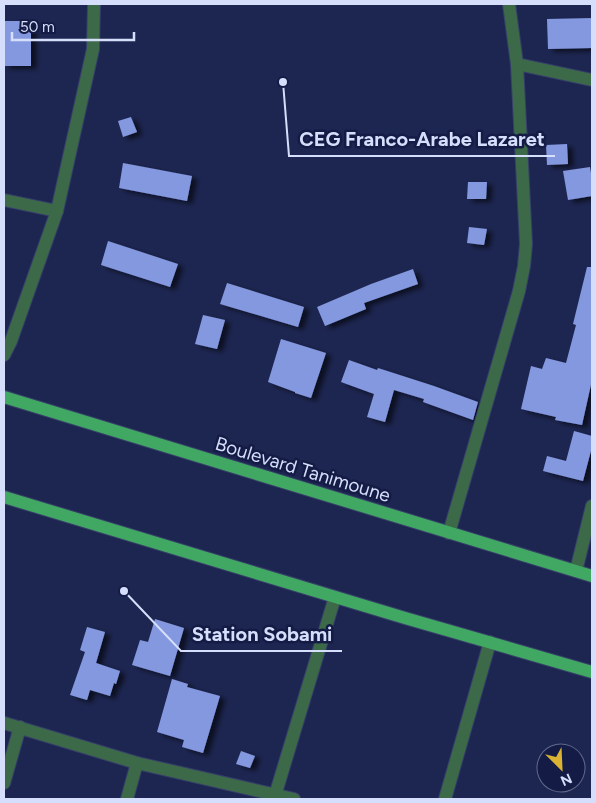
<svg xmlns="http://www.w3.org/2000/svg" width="596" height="803" font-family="Figtree,sans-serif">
<defs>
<filter id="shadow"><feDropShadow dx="5.5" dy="3" stdDeviation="2.5" flood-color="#0009"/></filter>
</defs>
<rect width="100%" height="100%" fill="#1d2651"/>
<g fill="#8498df" filter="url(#shadow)">
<polygon points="592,18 592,48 548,49 547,19"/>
<rect x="4" y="21" width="27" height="45"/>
<polygon points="131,117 137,132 123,137 118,121"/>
<polygon points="567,144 568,164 547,165 546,145"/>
<polygon points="123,163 192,176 187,201 119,188"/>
<polygon points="590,167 592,180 592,196 568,200 563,171"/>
<polygon points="468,182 487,182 486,199 467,199"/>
<polygon points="469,227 487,229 484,245 467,243"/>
<polygon points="108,241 178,264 170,287 101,265"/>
<polygon points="587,267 592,267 592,380 582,425 555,420 556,417 521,409 531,366 542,369 546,358 566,363 576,325 573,324"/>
<polygon points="413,269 418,284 364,303 366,309 325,326 317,307 371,284"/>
<polygon points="227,283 304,307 298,327 220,304"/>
<polygon points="203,315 225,320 217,349 195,344"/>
<polygon points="281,339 326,353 311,398 295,393 295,392 268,382"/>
<polygon points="349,360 377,370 378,368 434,386 478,402 473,420 423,402 424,399 394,390 385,422 367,417 374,394 341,382"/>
<polygon points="574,431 592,436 592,447 583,481 543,471 547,456 566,461"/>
<polygon points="155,619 184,628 170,676 132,665 140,640 148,642"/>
<polygon points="87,627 105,632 96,663 120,671 116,684 114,683 110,696 90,690 87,700 70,695 85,652 80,650"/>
<polygon points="172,679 188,684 187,687 220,696 203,753 182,747 184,740 157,732"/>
<polygon points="241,751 255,756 250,768 236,764"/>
</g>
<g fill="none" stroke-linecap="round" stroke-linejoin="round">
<g stroke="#374069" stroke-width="14">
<g id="street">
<polyline points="517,64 592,80"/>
<polyline points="4,200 57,211"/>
<polyline points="4,355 11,341 57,211 93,49 94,4"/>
<polyline points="449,533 519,291 524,266 526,244 517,64 509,4"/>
<polyline points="576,571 592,506"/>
<polyline points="4,723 137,763 294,799"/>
<polyline points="4,783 20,727"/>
<polyline points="127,799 137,763"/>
<polyline points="274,799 335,597"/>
<polyline points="445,799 490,642"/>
</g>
</g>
<g stroke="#374069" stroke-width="14">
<g id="primary">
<polyline points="4,397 592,576"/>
<polyline points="4,497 405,618 592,672"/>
</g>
</g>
<use href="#street" stroke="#3c6a48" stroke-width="12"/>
<use href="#primary" stroke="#40a862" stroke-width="12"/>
</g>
<g text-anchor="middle" stroke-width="5" stroke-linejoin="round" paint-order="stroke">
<g font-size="19" fill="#d5defa" stroke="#141c46">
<text transform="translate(303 469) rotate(17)" y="7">Boulevard Tanimoune</text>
</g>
</g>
<path fill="none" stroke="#d5defa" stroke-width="2" d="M283 82L289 156H555M124 591L181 651H342"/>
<g fill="#d5defa" stroke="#141c46" stroke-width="2">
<circle cx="283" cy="82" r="5"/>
<circle cx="124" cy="591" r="5"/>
</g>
<g font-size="20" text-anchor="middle" font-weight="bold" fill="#d5defa" stroke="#141c46" stroke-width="5" stroke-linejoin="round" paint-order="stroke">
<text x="422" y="146">CEG Franco-Arabe Lazaret</text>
<text x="262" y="641">Station Sobami</text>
</g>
<rect width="596" height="803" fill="none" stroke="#d5defa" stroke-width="10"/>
<g transform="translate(561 768) rotate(156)"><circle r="24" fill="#141c46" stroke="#616a8e"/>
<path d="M0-4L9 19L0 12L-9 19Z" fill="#dab333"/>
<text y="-8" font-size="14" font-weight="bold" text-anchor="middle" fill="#d5defa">N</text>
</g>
<path d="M12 32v8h122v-8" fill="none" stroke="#d5defa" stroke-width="2.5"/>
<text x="20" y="32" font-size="15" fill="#d5defa" stroke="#141c46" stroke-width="4" paint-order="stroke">50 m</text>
</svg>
